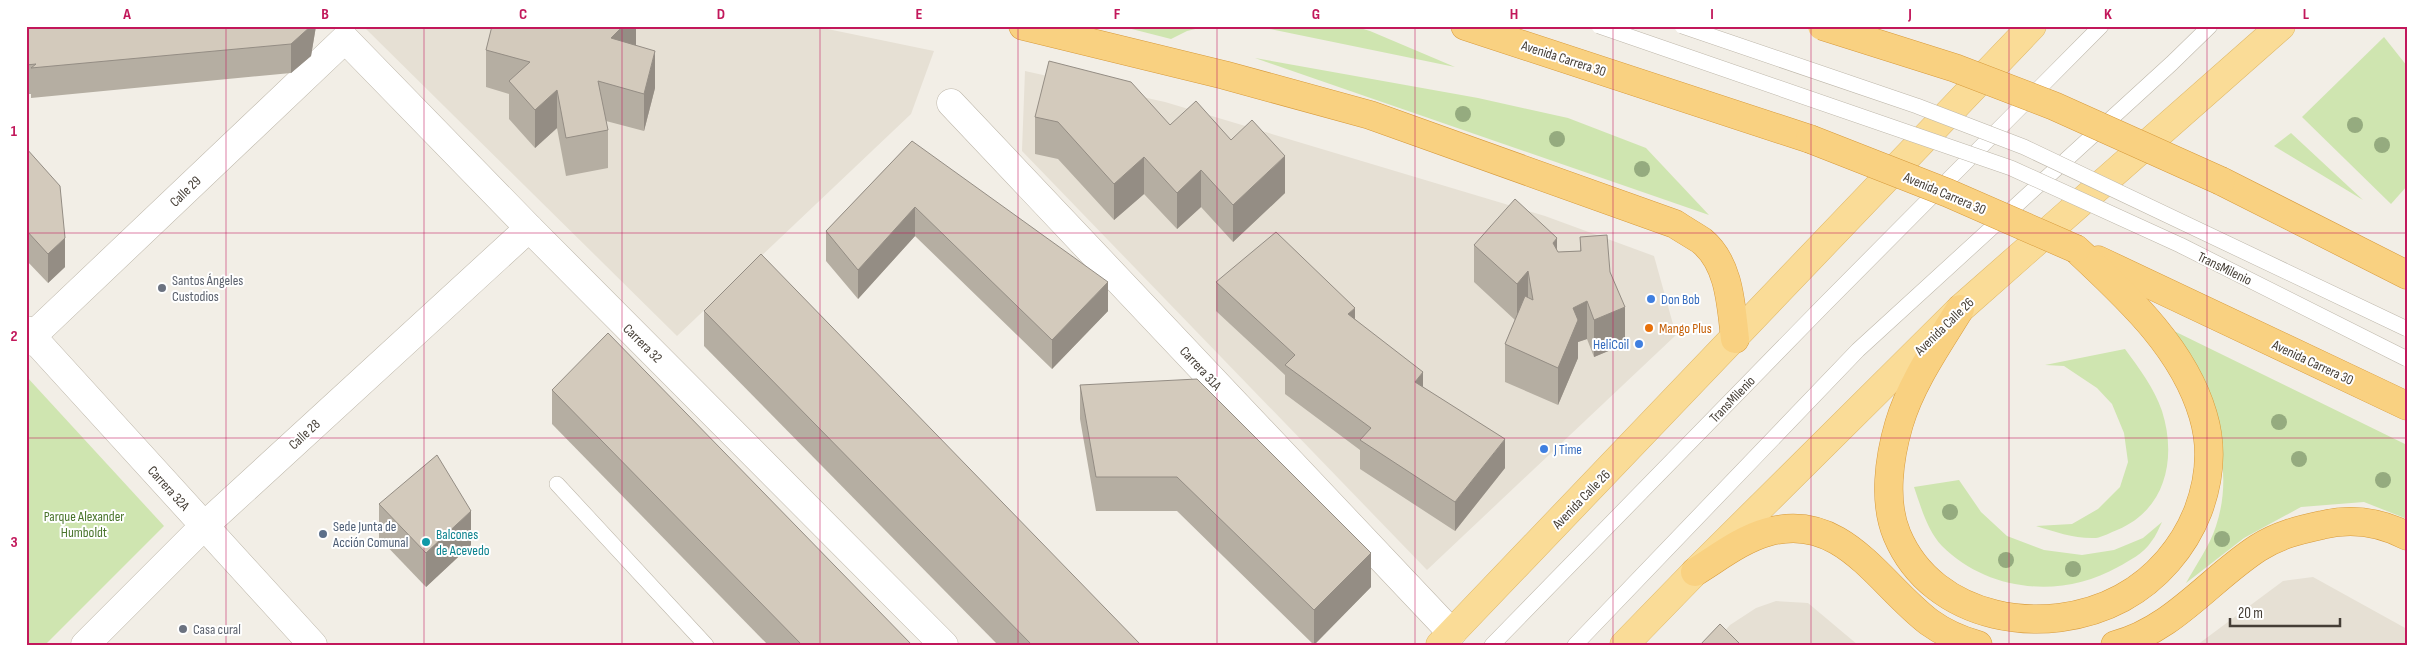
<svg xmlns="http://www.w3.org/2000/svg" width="2433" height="671" font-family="'Sofia Sans Condensed',sans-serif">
<rect width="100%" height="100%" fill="#f2eee6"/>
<g fill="#e6e0d4">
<polygon points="363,26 813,26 934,51 911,114 677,336"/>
<polygon points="1025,71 1165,102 1545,216 1654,256 1676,335 1427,570 1022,151"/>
<polygon points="2313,577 2407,629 2407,645 2197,645 2283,581"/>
<polygon points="1776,601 1808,603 1858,645 1712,645 1730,625 1756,608"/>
</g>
<g fill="#cfe5b0">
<polygon points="1120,26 1208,26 1187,31 1171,39"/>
<polygon points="1255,26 1353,26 1370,31 1455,67"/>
<polygon points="2384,37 2407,66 2407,186 2391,204 2302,117"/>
<polygon points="1255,58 1478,98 1568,118 1646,148 1709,215"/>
<polygon points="2291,133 2363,200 2274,146"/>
<path d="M2174 331 2407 445V519L2364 502 2301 507 2244 538 2186 583C2196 565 2210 545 2216 526 2239 457 2203 391 2174 331Z"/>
<path d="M2125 349C2139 368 2154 388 2162 411 2177 458 2166 510 2117 530 2111 532 2103 537 2096 538 2075 539 2056 532 2036 526L2072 524 2098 509 2120 487 2128 462 2124 433 2112 404 2097 388 2064 366 2045 365Z"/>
<polygon points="26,376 164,526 45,645 26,645"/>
<path d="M1959 480 1981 512 2007 536 2044 550 2082 555 2114 550 2143 538 2162 522C2159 528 2156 536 2151 542 2144 553 2129 561 2118 567 2062 599 1988 592 1942 546 1927 530 1921 507 1914 487Z"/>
</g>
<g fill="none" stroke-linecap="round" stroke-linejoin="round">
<g stroke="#bdb6a9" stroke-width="16">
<g id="service">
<polyline points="557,484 706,645"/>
<polyline points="1492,645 1824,305 2101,26"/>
<polyline points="1575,645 1858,350 2172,63 2210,26"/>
</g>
</g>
<g stroke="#bdb6a9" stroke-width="29">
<g id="minor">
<polyline points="951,103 1452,633"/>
<polyline points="26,330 313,645"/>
<polyline points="26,342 345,39 529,228 944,645"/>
<polyline points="85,645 203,527 529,228"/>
</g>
</g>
<g stroke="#dfb868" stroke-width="29">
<g id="primary">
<polyline points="1440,645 2032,26"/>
<polyline points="1624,645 1695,572 1960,309 2281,26"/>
</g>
</g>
<g stroke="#d79a3b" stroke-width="29">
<g id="trunk">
<path d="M1023 26 1224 75 1370 115 1675 224C1684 230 1693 235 1702 241 1730 264 1731 306 1735 339"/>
<polyline points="1465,26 1810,139"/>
<polyline points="2221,181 2407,275"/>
<polyline points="2098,260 2407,406"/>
<path d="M1960 309C1938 345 1911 383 1899 424 1889 458 1883 502 1897 535 1933 621 2046 639 2122 598 2157 579 2184 547 2198 511 2210 479 2213 448 2203 415 2183 347 2126 296 2076 249"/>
<path d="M1695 572C1718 558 1742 539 1768 532 1842 511 1879 584 1929 622 1944 633 1960 640 1978 645"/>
<path d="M2115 645C2173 630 2210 579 2258 548 2278 535 2299 530 2322 525 2351 518 2380 522 2407 536"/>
</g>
</g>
<use href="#service" stroke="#fff" stroke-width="15"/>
<use href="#minor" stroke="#fff" stroke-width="28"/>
<use href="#primary" stroke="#fadc97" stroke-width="28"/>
<use href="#trunk" stroke="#f9d181" stroke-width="28"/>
<g stroke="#bdb6a9" stroke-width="16" stroke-linecap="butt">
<g id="service-bridge">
<polyline points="1599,26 2011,168 2180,245 2407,359"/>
<polyline points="1682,26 1917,106 2024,147 2407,329"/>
</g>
</g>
<g stroke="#d79a3b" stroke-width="29" stroke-linecap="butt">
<g id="trunk-bridge">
<polyline points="1822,26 1955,68 2054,106 2221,181"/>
<polyline points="1810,139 1948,193 2076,249"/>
</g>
</g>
<use href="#service-bridge" stroke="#fff" stroke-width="15"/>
<use href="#trunk-bridge" stroke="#f9d181" stroke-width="28"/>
</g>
<g fill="#95ab7f">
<circle cx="1463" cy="114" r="8"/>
<circle cx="2355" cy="125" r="8"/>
<circle cx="1557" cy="139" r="8"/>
<circle cx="2382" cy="145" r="8"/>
<circle cx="1642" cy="169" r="8"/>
<circle cx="2279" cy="422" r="8"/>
<circle cx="2299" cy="459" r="8"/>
<circle cx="2383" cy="480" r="8"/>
<circle cx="1950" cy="512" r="8"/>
<circle cx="2222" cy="539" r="8"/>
<circle cx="2006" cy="560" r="8"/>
<circle cx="2073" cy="569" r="8"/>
</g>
<g fill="#b5aea2">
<polygon points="26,26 316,26 311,56 291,73 31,98 31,94 26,94"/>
<polygon points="636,26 636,45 655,88 644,131 606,121 608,130 608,168 566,176 557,128 535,148 509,119 509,94 486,87 486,50"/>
<polygon points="1035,117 1170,125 1231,140 1285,193 1233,242 1201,207 1177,229 1144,194 1114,220 1058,159 1035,154"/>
<polygon points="912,141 1108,311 1052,369 915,236 858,299 826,261 826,231"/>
<polygon points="26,148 65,267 48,283 26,260"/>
<polygon points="1580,237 1610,272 1625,344 1594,357 1587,339 1578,342 1578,358 1558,405 1505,382 1505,344 1515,320 1474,282 1474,245 1557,251 1558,252 1580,251"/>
<polygon points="1216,282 1355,319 1505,468 1455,531 1360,469 1360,450 1285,394 1285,375 1216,311"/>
<polygon points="704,311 1141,645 998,645 704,346"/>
<polygon points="1080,385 1371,587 1314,645 1177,511 1096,511 1080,419"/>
<polygon points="552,390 912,645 768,645 552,424"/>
<polygon points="379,504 471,545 426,587 379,538"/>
</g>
<g fill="#948d84">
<polygon points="311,26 316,26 311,56 291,73 291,44"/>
<polygon points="623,26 636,26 636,50 611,38"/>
<polygon points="655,51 655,88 644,131 644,94"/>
<polygon points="557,90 557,128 535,148 535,110"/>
<polygon points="1285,156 1285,193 1233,242 1233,205"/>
<polygon points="1144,157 1144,194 1114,220 1114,184"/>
<polygon points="1201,170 1201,207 1177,229 1177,193"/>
<polygon points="915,207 915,236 858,299 858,270"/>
<polygon points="65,238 65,267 48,283 48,254"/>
<polygon points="1557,238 1557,275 1553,243"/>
<polygon points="1528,271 1528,308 1517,321 1517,284"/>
<polygon points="1108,282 1108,311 1052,369 1052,340"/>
<polygon points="1587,301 1587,339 1578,342 1578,358 1558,405 1558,368 1573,308"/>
<polygon points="1625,307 1625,344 1594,357 1594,320"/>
<polygon points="1355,308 1355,337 1348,314"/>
<polygon points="1423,372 1423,402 1415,382"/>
<polygon points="1505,439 1505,468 1455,531 1455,502"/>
<polygon points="471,511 471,545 426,587 426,553"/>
<polygon points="1371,553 1371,587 1314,645 1314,610"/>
</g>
<g fill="#d3cabc" stroke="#948d84">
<polygon points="26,26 311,26 291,44 31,68 36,64 26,65"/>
<polygon points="492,26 623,26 611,38 655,51 644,94 598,81 608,130 566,138 557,90 535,110 509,81 530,62 486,50"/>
<polygon points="1049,61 1131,82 1170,125 1196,101 1231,140 1252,120 1285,156 1233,205 1201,170 1177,193 1144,157 1114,184 1058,122 1035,117"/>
<polygon points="912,141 1108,282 1052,340 915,207 858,270 826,231"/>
<polygon points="26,148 60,186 65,238 48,254 26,230"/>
<polygon points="1515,199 1557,238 1553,243 1558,252 1581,251 1580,237 1607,235 1610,272 1625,307 1594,320 1587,301 1573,308 1578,320 1558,368 1505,344 1525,296 1533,300 1528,271 1517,284 1474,245"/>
<polygon points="1276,232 1355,308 1348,314 1423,372 1415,382 1505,439 1455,502 1360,440 1371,428 1285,365 1295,355 1216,282"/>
<polygon points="761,254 1141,645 1032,645 704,311"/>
<polygon points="608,333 912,645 802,645 552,390"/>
<polygon points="1197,379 1371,553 1314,610 1177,477 1096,477 1080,385"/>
<polygon points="437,455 471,511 426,553 379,504"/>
<polygon points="1720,624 1741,645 1700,645"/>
</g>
<path fill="none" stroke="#c2185b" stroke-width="1" stroke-opacity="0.55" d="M226 26V645M424 26V645M622 26V645M820 26V645M1018 26V645M1217 26V645M1415 26V645M1613 26V645M1811 26V645M2009 26V645M2207 26V645M26 233H2407M26 438H2407"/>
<g fill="#6b7280" stroke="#fff" stroke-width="2">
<circle cx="162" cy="288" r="5"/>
<circle cx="183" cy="629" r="5"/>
</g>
<g fill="#3f7fe0" stroke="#fff" stroke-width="2">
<circle cx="1651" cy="299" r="5"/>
<circle cx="1639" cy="344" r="5"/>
<circle cx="1544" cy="449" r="5"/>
</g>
<circle fill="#e8710a" stroke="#fff" stroke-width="2" cx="1649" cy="328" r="5"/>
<circle fill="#5c6f8a" stroke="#fff" stroke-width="2" cx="323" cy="534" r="5"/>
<circle fill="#0f9aa8" stroke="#fff" stroke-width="2" cx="426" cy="542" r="5"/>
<g text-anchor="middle" stroke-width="4" stroke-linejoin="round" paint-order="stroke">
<g font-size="14" fill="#453e36" stroke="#fff">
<text transform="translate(1564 58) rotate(18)" y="5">Avenida Carrera 30</text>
<text transform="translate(185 191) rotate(-44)" y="5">Calle 29</text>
<text transform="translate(1945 193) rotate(23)" y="5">Avenida Carrera 30</text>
<text transform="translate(2225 268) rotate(26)" y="5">TransMilenio</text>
<text transform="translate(1944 326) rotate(-44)" y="5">Avenida Calle 26</text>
<text transform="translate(643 343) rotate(45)" y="5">Carrera 32</text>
<text transform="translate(2313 362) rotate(25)" y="5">Avenida Carrera 30</text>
<text transform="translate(1201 368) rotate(47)" y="5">Carrera 31A</text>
<text transform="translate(1732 399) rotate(-46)" y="5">TransMilenio</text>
<text transform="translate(304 434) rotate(-43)" y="5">Calle 28</text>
<text transform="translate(169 488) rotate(48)" y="5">Carrera 32A</text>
<text transform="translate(1581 499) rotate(-46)" y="5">Avenida Calle 26</text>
</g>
<g font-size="14" fill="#5b616d" stroke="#fff" text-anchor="start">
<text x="172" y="285">Santos Ángeles<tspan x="172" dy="16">Custodios</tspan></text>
<text x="193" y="634">Casa cural</text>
</g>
<g font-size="14" fill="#366cbe" stroke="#fff" text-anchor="start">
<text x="1661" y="304">Don Bob</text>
<text x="1629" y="349" text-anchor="end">HeliCoil</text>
<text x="1554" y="454">J Time</text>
</g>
<g font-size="14" fill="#c56008" stroke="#fff" text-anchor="start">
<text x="1659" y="333">Mango Plus</text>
</g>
<g font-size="14" fill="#49742b" stroke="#fff">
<text x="84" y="521">Parque Alexander<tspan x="84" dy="16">Humboldt</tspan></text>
</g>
<g font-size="14" fill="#4e5e75" stroke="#fff" text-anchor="start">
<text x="333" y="531">Sede Junta de<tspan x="333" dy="16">Acción Comunal</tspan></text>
</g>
<g font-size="14" fill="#0d838f" stroke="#fff" text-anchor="start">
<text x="436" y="539">Balcones<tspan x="436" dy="16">de Acevedo</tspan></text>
</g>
</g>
<rect width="2433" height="671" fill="none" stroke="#ffffff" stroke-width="55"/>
<path d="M2230 618v8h110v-8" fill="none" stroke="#453e36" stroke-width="2.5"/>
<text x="2238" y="618" font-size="15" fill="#453e36" stroke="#ffffff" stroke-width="4" paint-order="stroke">20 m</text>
<rect x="28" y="28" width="2378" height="616" fill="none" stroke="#c2185b" stroke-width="2"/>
<g font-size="16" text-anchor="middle" font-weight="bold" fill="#c2185b">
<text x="127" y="19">A</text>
<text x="325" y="19">B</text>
<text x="523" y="19">C</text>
<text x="721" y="19">D</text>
<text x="919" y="19">E</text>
<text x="1117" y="19">F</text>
<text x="1316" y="19">G</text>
<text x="1514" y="19">H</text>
<text x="1712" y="19">I</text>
<text x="1910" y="19">J</text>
<text x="2108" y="19">K</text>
<text x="2306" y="19">L</text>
<text x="14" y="136">1</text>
<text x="14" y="341">2</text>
<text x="14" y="547">3</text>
</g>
</svg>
